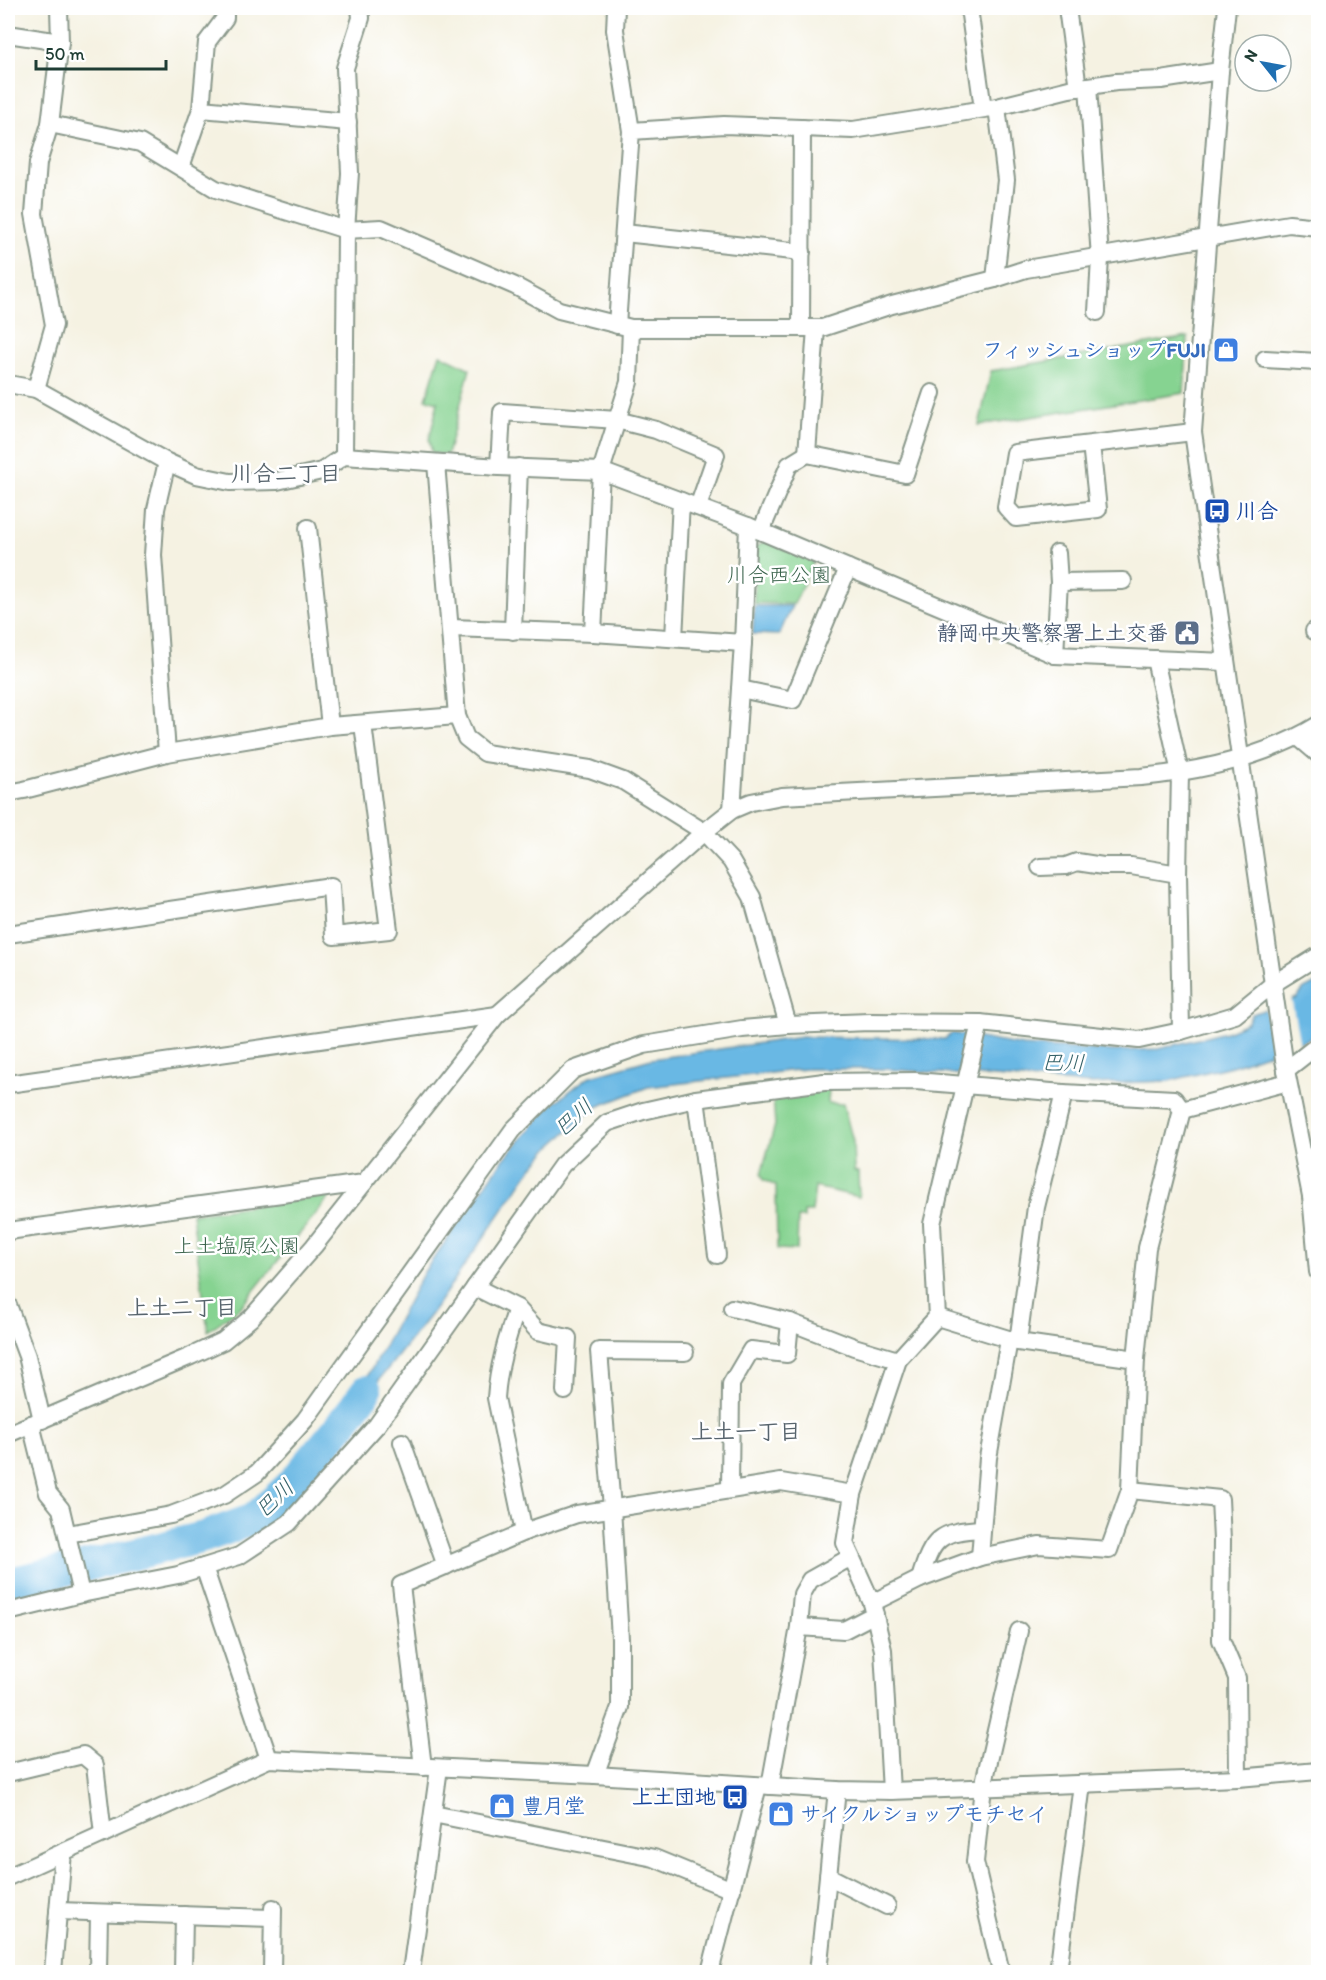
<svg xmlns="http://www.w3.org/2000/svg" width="1326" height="1980" font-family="Itim,'Klee One',sans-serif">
<rect width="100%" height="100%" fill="#fff"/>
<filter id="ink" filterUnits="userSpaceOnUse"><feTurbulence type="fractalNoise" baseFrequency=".0167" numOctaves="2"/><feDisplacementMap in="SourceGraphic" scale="12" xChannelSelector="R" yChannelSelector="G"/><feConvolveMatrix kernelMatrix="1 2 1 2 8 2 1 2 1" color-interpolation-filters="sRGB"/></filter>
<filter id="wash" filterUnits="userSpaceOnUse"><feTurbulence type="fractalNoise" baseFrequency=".008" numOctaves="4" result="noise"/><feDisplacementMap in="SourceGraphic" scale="24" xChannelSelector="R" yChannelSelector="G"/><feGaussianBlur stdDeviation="1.35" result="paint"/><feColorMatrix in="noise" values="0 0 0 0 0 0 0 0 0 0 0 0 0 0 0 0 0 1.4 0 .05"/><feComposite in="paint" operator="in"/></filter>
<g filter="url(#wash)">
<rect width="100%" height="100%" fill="#f5f2e2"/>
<g fill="#86d391" stroke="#528862" stroke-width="1.5">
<polygon points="1188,337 1184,393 979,425 991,371"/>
<polygon points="440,354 470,369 447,455 432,453 429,440 438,402 426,399"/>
<polygon points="765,541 814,561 794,604 754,603 755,548"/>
<polygon points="829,1087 828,1103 843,1104 853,1141 854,1171 858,1172 859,1197 815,1187 812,1212 804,1212 804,1218 798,1218 797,1250 777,1249 776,1186 763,1180 761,1174 775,1125 773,1097"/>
<polygon points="331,1195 240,1308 208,1331 192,1214"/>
</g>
<g fill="#69b8e4" stroke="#447a8c" stroke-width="1.5">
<polygon points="754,606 792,606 779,635 753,634"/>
<polygon points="1318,982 1318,1031 1306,1040 1232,1066 1168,1081 1090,1084 885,1069 805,1069 648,1087 594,1108 551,1146 531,1169 431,1314 337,1433 424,1272 503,1160 548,1108 588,1077 651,1059 802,1037 945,1039 952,1033 1023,1046 1117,1051 1158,1049 1226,1032 1247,1023 1252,1014 1297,998 1304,989"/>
</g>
<polygon fill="#f5f2e2" points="1291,997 1300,1045 1273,1055 1265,1006"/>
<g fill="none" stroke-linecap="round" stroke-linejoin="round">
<polyline stroke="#69b8e4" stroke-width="32" points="8,1583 103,1562 204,1537 254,1519 290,1486 342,1424 366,1391"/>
</g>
</g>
<g filter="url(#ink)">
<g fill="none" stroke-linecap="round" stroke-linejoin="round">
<g stroke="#8a988b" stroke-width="20">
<g id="minor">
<polyline points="616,8 615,30 631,131"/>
<polyline points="969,8 983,109"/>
<polyline points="1067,8 1078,88"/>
<polyline points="1227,8 1220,71 1193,432 1284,1060 1311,1196 1318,1196"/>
<polyline points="8,34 60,42"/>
<polyline points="1088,86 1100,258 1097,312"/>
<polyline points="997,107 1069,89 1116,82 1161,80 1220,71"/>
<polyline points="201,109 348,122"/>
<polyline points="50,124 140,143 216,189 346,230 381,228 515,286 559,310 631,328 822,328 892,305 995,279 1026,269 1289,224 1318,227"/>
<polyline points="181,167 201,109 207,42 225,18 225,8"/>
<polyline points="624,233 802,252"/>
<polyline points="617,325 631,131 724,125 853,130 997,107 1006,180 995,279"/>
<polyline points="801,328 802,128"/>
<polyline points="1265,359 1318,362"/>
<polyline points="8,384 36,389 167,462 196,475 230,482 277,481 322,471 344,456 499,467 601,471 748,526 1055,655 1226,662"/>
<polyline points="36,389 54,325 34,214 38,163 50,124 60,42 59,8"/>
<polyline points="1091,444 1098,509 1016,518 1006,507 1015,453 1193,432"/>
<polyline points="807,454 816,328"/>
<polyline points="344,456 346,230 350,173 345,68 361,18 360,8"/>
<polyline points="167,462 156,509 153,555 167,753"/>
<polyline points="436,463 457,716 466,738 485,753 590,769 623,781 704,832 731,861 752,897 788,1025"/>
<polyline points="499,467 502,412 617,420 656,430 716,455 698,507"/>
<polyline points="308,528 330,726"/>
<polyline points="761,531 789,465 807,454 905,474 932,393"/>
<polyline points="1059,582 1123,581"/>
<polyline points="450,628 593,633 743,643"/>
<polyline points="513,631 519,467"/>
<polyline points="1314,631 1318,631"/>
<polyline points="593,633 601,471 629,382 631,328"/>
<polyline points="674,638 681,501"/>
<polyline points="1055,655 1059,582 1057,553"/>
<polyline points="1155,659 1180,773 1178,874 1181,1031"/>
<polyline points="740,689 793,700 848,568"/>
<polyline points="1298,737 1318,754"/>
<polyline points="8,793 24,790 167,753 330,726 457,716"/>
<polyline points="732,810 743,643 748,526"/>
<polyline points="1040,867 1066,866 1077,862 1103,866 1131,866 1178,874"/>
<polyline points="8,934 331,886 334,936 389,930 363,724"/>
<polyline points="1286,1070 1318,1045"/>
<polyline points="8,1084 497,1015"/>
<polyline points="696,1099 717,1255"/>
<polyline points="1182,1110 1288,1082"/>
<polyline points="1311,1196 1318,1272"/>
<polyline points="8,1231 364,1183"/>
<polyline points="475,1287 517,1308 538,1331 568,1338 565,1391"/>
<polyline points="8,1305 27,1356 42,1420"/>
<path d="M517 1308C507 1338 498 1367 496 1398L524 1532"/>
<polyline points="732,1308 790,1322 854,1347 898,1360"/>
<polyline points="937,1317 1018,1342 1136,1359"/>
<polyline points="1018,1342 1036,1207 1064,1093"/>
<polyline points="31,1424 48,1493 61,1509 81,1594"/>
<path d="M8 1434 191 1356 223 1341 251 1318 314 1246 497 1015 704 832 732 810 751 802 782 796 1141 777C1202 771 1266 757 1318 725"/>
<polyline points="402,1442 446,1566"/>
<polyline points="730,1490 731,1384 751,1350 787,1354 790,1322"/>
<polyline points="1130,1490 1220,1499 1222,1540 1221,1640 1237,1678 1238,1778"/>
<polyline points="68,1534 171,1515 224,1495 257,1473 305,1420 513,1130 573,1070 644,1045 742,1029 788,1025 870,1022 980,1023 1139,1040 1181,1031 1235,1015 1273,984 1318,956"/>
<polyline points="980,1557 988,1458 1009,1340"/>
<polyline points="204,1567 269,1759"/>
<path d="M920 1579C932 1538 940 1531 982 1529"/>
<polyline points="8,1612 81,1594 178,1575 239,1556 289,1523 377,1425 562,1165 607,1123 643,1111 696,1099 824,1082 915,1081 1064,1093 1174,1099 1182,1110 1147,1248 1136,1359 1130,1490 1109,1550 1039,1545 980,1557 920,1579 872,1603"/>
<polyline points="799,1627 844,1630 875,1614"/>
<polyline points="423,1767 401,1585 524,1532 577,1514 781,1482 853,1494"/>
<polyline points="8,1773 83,1755 95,1765 103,1834"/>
<polyline points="595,1775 620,1707 620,1639 612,1508 599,1351 685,1352"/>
<polyline points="770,1786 799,1627 802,1594 810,1580 851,1557"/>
<polyline points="891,1791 883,1650 872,1603 845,1543 853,1494 898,1360 937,1317 932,1224 980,1023"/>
<polyline points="433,1814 654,1858 732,1890"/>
<polyline points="828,1876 887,1906"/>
<polyline points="8,1877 269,1759 595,1775 837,1790 891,1791 1238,1778 1318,1771"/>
<polyline points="58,1911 272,1918"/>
<polyline points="53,1972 63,1852"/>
<polyline points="98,1972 99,1913"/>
<polyline points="183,1972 184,1915"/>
<polyline points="272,1972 273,1908"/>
<polyline points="411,1972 439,1768"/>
<polyline points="710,1972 758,1786"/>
<polyline points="818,1972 837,1790"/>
<polyline points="1001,1972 975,1862 983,1787 1019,1631"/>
<polyline points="1058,1972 1082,1784"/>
</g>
</g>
<use href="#minor" stroke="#fff" stroke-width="16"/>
</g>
</g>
<defs>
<g id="shop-square" transform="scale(1.35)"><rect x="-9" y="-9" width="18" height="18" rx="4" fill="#3f7fe0" stroke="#fff"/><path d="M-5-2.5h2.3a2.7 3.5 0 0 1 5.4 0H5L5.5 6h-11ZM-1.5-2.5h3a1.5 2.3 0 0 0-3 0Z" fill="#fff"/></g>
<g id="bus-square" transform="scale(1.35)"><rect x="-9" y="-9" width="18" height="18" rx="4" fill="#1a4fb4" stroke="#fff"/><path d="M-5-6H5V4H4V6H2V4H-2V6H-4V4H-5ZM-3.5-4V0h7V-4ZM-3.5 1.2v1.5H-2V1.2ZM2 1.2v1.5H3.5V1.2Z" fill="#fff"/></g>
<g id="civic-square" transform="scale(1.35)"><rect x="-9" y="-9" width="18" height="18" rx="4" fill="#5c6f8a" stroke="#fff"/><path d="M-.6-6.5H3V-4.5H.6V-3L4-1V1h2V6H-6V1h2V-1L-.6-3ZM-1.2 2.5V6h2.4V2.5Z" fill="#fff"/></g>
</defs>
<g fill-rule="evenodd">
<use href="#shop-square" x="1226" y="350"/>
<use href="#bus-square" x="1217" y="511"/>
<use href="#civic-square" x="1187" y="633"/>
<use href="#bus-square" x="735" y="1797"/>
<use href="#shop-square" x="502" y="1806"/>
<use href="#shop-square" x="781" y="1814"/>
</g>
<g text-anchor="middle" stroke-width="5" stroke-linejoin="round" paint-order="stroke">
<g font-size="21" font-weight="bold" fill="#366cbe" stroke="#fff" text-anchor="start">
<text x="1206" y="357" text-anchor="end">フィッシュショップFUJI</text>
<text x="522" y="1813">豊月堂</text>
<text x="800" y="1821">サイクルショップモチセイ</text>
</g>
<g font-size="21" font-weight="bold" fill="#164399" stroke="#fff" text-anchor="start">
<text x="1236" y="518">川合</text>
<text x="716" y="1804" text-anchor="end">上土団地</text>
</g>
<g font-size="21" fill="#39624b" stroke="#fff">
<text x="779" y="582">川合西公園</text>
<text x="237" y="1253">上土塩原公園</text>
</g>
<g font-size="21" font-weight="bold" fill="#4e5e75" stroke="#fff" text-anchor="end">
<text x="1168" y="640">静岡中央警察署上土交番</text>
</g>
<g font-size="22" font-weight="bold" fill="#58656e" stroke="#fff">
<text x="286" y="481">川合二丁目</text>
<text x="182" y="1315">上土二丁目</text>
<text x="746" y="1439">上土一丁目</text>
</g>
<g font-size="22" font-style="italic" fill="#356269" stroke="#fff">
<text transform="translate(1063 1062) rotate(2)" y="8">巴川</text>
<text transform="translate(573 1117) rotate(-42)" y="8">巴川</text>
<text transform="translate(274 1498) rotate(-43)" y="8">巴川</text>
</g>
</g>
<rect width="1326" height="1980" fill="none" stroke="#fff" stroke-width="30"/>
<g transform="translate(1263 63) rotate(301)"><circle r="28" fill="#ffffff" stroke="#a5b1ae" stroke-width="1.5"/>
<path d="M0-4.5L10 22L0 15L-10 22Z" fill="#1f6fb2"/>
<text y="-9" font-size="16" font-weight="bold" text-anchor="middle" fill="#1f3d34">N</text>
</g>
<path d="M36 60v9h130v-9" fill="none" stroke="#1f3d34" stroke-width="3"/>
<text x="45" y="60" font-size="18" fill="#1f3d34" stroke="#ffffff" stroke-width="4.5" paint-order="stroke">50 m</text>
</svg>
